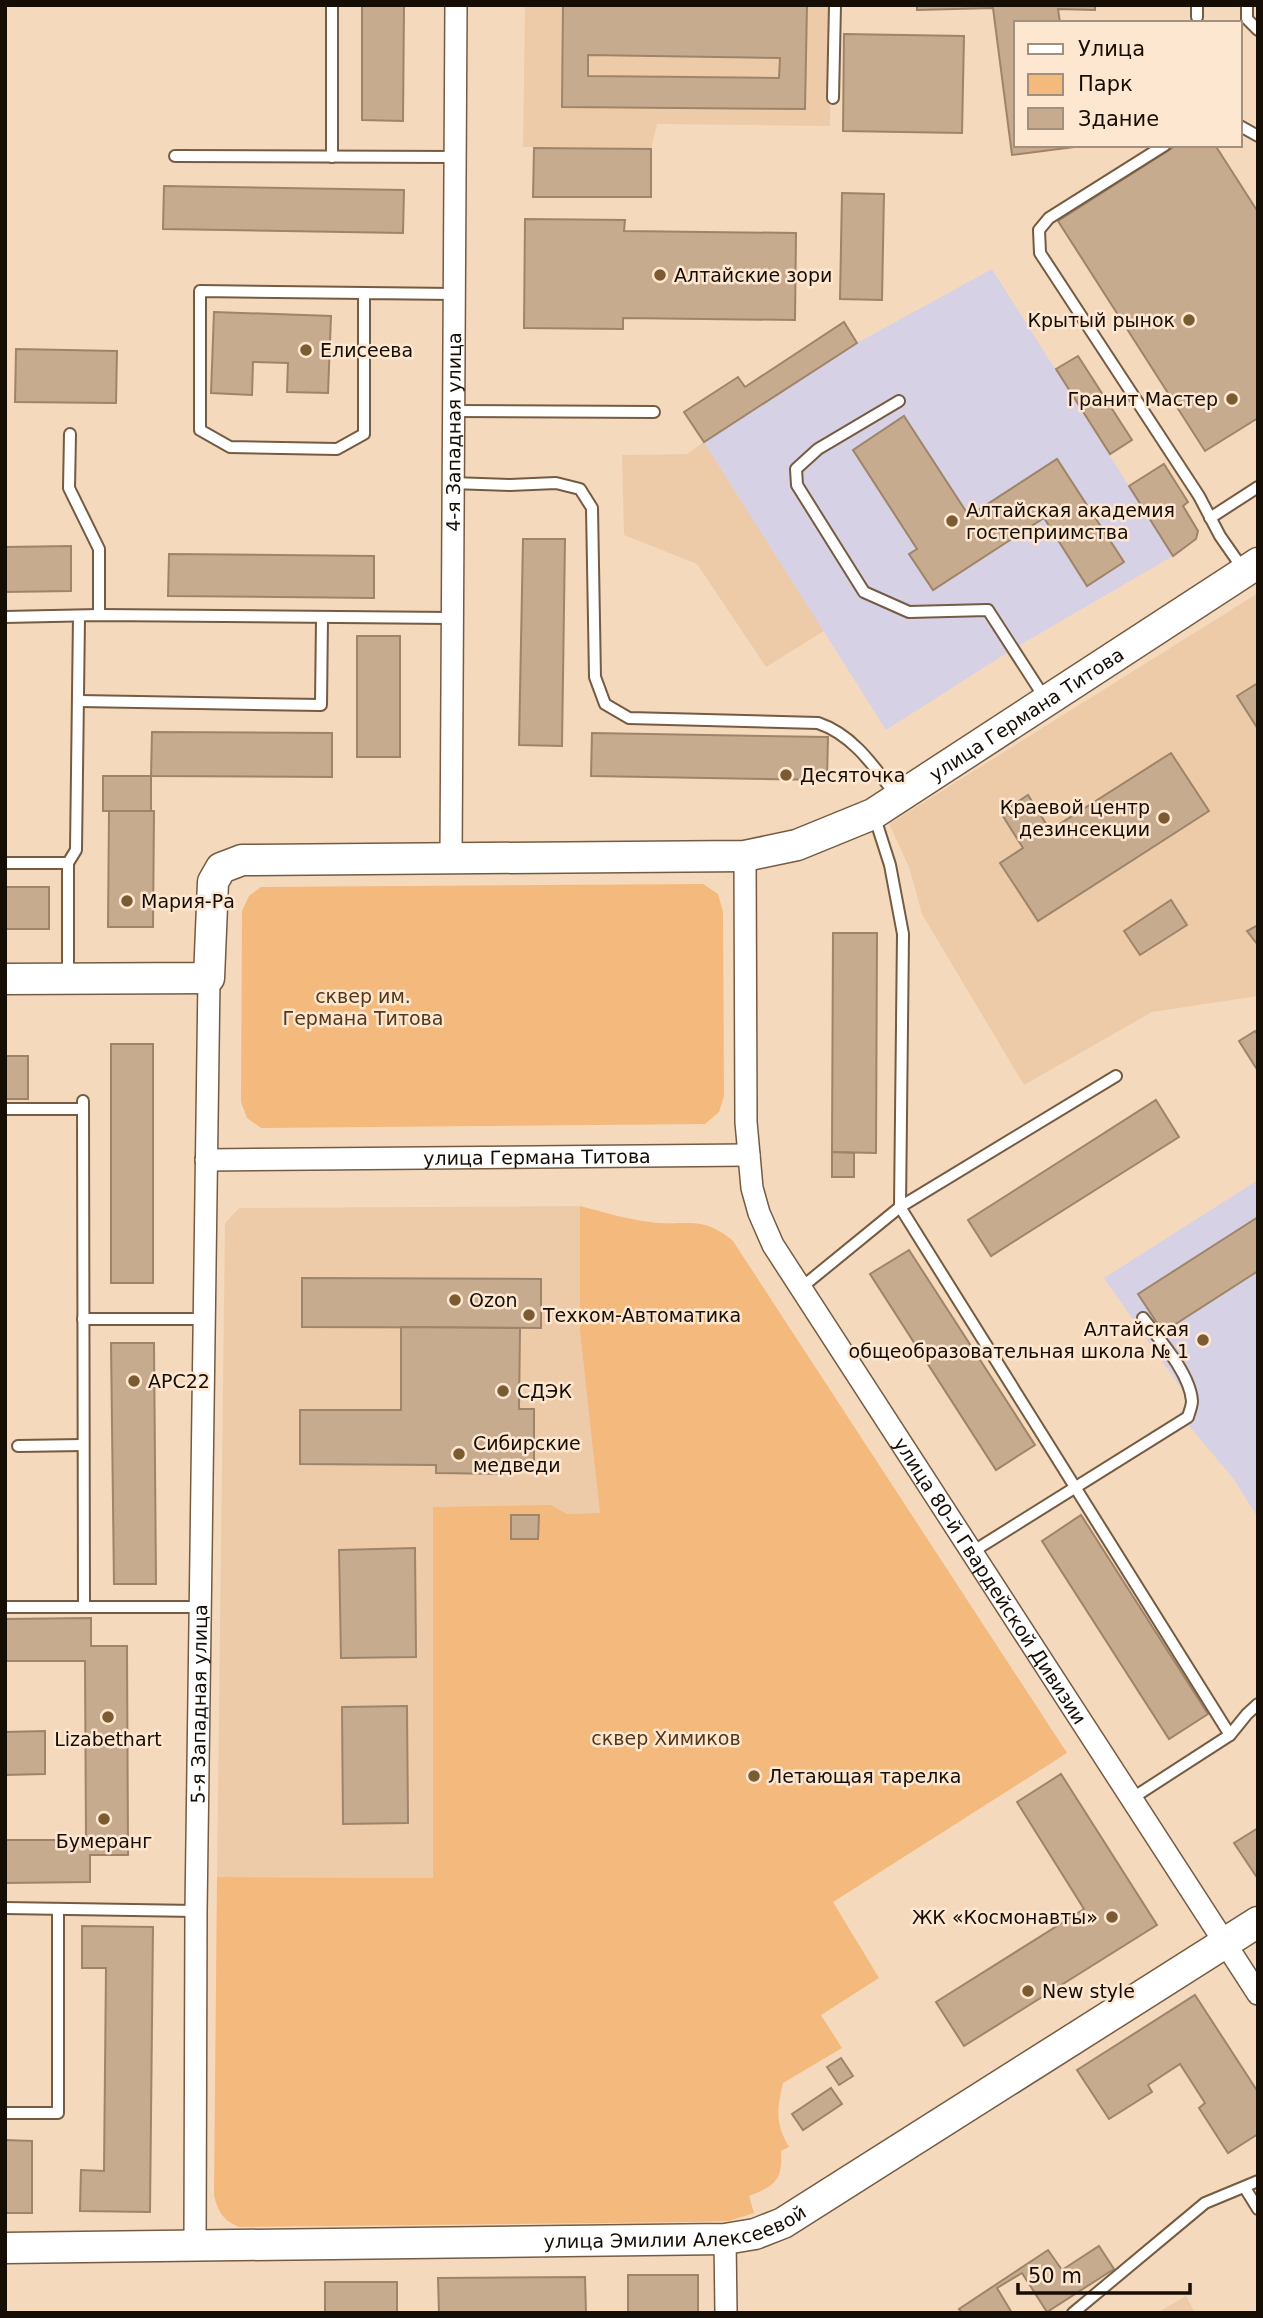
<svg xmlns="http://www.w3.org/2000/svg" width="1263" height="2318" font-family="'DejaVu Sans',sans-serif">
<rect width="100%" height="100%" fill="#f5d9bc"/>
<g fill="#edcba9">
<polygon points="525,5 832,5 830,126 657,124 651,149 523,147"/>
<polygon points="704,442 824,631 766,667 697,564 624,535 622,455 687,454"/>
<polygon points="1258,593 1258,996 1152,1012 1024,1085 922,914 909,867 889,824"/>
<polygon points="580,1206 580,1332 601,1513 566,1514 433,1507 433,1878 217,1877 225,1223 239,1208"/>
<polygon points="1186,2296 1195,2313 1157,2313"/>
</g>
<g fill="#d7d1e6">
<polygon points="992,269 1173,556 1013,649 886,730 704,442 857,343"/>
<polygon points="1258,1180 1258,1518 1233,1478 1179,1414 1190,1401 1104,1278"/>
</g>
<g fill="#f4b97c">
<polygon points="703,884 718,894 723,912 724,1096 719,1112 705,1124 261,1128 247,1118 241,1102 242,911 249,896 261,887"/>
<path d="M580 1206C603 1212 626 1219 650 1222 686 1227 701 1214 733 1241L1067 1753 833 1902 879 1978 821 2015 842 2048 783 2083C777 2109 775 2124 789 2147L781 2151C783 2180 775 2186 749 2196L754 2213 729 2221 692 2222 239 2227C223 2220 218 2212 214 2195L217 1877 433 1878V1507L551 1505 567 1514 600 1513 580 1332Z"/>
</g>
<g fill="#c7ab8f" stroke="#9e8469" stroke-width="2" fill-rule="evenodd">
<polygon points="362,5 404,5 403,121 362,120"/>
<path d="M563 5H807L805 109 562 107ZM588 55 780 58 779 78 588 76Z"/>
<polygon points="917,5 1095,5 1095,10 1058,9 1060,23 1016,23 1016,145 1074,145 1075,147 1012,155 993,8 917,10"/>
<polygon points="844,34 964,36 962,133 843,131"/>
<polygon points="1177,145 1215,145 1258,212 1258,418 1205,451 1058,221"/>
<polygon points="534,148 651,149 651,197 533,197"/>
<polygon points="164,186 404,190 403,233 163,229"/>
<polygon points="842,193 884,194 882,300 840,299"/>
<polygon points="525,219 625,220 624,231 796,233 795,320 623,318 623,329 524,328"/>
<polygon points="214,312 331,316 328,393 287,392 288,363 253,362 252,395 211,393"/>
<polygon points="844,322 857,343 704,442 684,412 738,377 745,387"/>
<polygon points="16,349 117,351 116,403 15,402"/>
<polygon points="1078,356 1132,440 1110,454 1056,369"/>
<polygon points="904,416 969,516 1057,459 1124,562 1087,586 1044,518 933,590 909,554 917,549 853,450"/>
<polygon points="1164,464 1188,502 1183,506 1198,531 1196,539 1173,556 1129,486"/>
<polygon points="523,539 565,539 562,746 519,745"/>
<polygon points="71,546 71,591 5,592 5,547"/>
<polygon points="169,554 374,556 374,598 168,596"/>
<rect x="357" y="636" width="43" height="121"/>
<polygon points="1258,683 1258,729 1237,696"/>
<polygon points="152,732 332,733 332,777 151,776"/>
<polygon points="592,733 828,737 827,780 591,776"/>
<polygon points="1171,753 1209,811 1038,921 1000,863 1023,848 1001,813 1028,795 1050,830"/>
<rect x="103" y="776" width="48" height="35"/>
<polygon points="109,811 154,811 153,927 108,927"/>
<rect x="5" y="887" width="44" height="42"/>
<polygon points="1171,900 1187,925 1140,955 1124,931"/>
<polygon points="1258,925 1258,945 1247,931"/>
<polygon points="833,933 877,933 876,1153 832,1152"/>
<polygon points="1255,1031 1258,1035 1258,1071 1239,1041"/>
<rect x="111" y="1044" width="42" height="239"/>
<rect x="5" y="1056" width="23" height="43"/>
<polygon points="1156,1100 1179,1137 991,1256 968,1220"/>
<polygon points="832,1152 854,1153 854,1177 832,1177"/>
<polygon points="1258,1217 1258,1271 1163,1332 1138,1294"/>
<polygon points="909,1250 1035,1445 996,1470 870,1274"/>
<polygon points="302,1278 541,1279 541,1328 302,1327"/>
<polygon points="401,1327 520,1328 519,1409 534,1409 534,1465 504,1465 504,1474 436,1473 436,1465 300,1464 300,1410 401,1410"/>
<polygon points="111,1343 154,1343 156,1584 114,1584"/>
<polygon points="511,1515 539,1515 538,1539 511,1539"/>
<polygon points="1081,1515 1208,1714 1169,1739 1042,1541"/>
<polygon points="415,1548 416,1657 341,1658 339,1550"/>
<polygon points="91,1618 91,1646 127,1646 128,1855 90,1855 90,1882 5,1883 5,1840 86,1840 85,1661 5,1661 5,1619"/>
<polygon points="407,1706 408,1823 343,1824 342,1707"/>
<polygon points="45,1731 45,1774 5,1775 5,1732"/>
<polygon points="1061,1774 1157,1925 964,2046 936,2002 1084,1909 1017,1802"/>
<polygon points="1258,1828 1258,1879 1234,1843"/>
<polygon points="82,1926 153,1927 150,2212 80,2211 81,2170 104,2171 106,1968 82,1968"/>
<polygon points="1195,1995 1258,2092 1258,2134 1228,2153 1199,2108 1205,2103 1180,2064 1148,2085 1152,2092 1109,2119 1077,2070"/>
<polygon points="841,2058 853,2076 839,2085 827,2067"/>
<polygon points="831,2088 842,2104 803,2130 792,2114"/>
<polygon points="5,2140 32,2141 32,2213 5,2213"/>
<polygon points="1099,2246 1114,2269 1047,2312 1022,2273 997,2288 1012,2313 962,2313 959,2309 1048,2250 1062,2270"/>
<rect x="628" y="2275" width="70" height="38"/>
<polygon points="585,2277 586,2313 439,2313 438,2278"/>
<rect x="325" y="2282" width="72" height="31"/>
</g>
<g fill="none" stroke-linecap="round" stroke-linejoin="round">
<g stroke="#745b42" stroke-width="14">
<g id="lane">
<polyline points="1247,5 1247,19 1258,30"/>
<polyline points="1197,17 1197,5"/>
<polyline points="833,98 835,5"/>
<polyline points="1240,126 1258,136"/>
<polyline points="1165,145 1049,218 1039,230 1040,253 1199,496 1220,536 1243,569"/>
<polyline points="175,156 455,157"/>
<polyline points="332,157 332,5"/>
<polyline points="364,293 364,434 337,449 230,447 200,430 200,291 454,294"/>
<polyline points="899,401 818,449 796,469 797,485 864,592 909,612 988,610 1046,700"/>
<polyline points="453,411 654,412"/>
<polyline points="70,434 69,488 99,549 99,615"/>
<path d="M452 483 510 485 556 483 580 489 592 508 595 677 605 704 629 718 818 723C854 735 875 768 897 797"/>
<polyline points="1210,518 1258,487"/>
<polyline points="5,617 99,615 451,618"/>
<polyline points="79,701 321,705 322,618"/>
<polyline points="5,863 68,863"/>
<polyline points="68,976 68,863 76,850 79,617"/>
<polyline points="1116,1076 900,1207 1230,1735"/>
<polyline points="83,1101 84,1607"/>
<polyline points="5,1109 83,1109"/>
<polyline points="802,1287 900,1207 903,934 890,865 874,815"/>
<polyline points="83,1319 204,1319"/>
<polyline points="18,1446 83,1445"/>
<path d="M972 1552 1188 1417C1189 1413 1192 1406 1192 1401 1190 1373 1159 1339 1143 1318"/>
<polyline points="5,1607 200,1607"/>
<polyline points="1131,1799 1230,1735 1247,1714 1258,1704"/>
<polyline points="5,1908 196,1911"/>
<polyline points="5,2113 58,2113 58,1909"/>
<polyline points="1245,2188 1258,2209"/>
<polyline points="1073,2313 1205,2203 1258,2181"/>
</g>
</g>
<g stroke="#745b42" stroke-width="24">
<g id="street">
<path id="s1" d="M745 856 746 1122 752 1188 759 1213 773 1245 1258 1994"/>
<path id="s2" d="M451 859 456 5"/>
<path id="s3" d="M206 1160 749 1155"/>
<polyline points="725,2239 726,2313"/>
<path id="s4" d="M195 2246 196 1911 209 978"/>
</g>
</g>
<g stroke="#745b42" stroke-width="33">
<g id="secondary">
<path id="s5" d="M5 979 209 978 213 882 221 868 242 860 745 856 797 845 873 814 1258 563"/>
<path id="s6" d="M5 2248 725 2239 755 2234 783 2223 1258 1922"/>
</g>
</g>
<use href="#lane" stroke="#fff" stroke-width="10"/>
<use href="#street" stroke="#fff" stroke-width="21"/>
<use href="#secondary" stroke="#fff" stroke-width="30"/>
</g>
<g fill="#7b5b31" stroke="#fee7d0" stroke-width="2.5">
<circle cx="660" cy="275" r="7"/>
<circle cx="1189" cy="320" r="7"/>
<circle cx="306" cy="350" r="7"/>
<circle cx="1232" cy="399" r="7"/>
<circle cx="952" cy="521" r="7"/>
<circle cx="786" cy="775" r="7"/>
<circle cx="1164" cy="818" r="7"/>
<circle cx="127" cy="901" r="7"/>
<circle cx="455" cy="1300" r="7"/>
<circle cx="529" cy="1315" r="7"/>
<circle cx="1203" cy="1340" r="7"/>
<circle cx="134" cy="1381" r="7"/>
<circle cx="503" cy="1391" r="7"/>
<circle cx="459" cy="1454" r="7"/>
<circle cx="108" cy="1717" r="7"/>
<circle cx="754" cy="1776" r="7"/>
<circle cx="104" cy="1819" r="7"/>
<circle cx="1112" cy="1917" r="7"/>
<circle cx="1028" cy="1991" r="7"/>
</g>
<g text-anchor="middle" stroke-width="5" stroke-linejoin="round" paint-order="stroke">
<g font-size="19" fill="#160d04" stroke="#fee7d0" text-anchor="start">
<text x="674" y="282">Алтайские зори</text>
<text x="1175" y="327" text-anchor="end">Крытый рынок</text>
<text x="320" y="357">Елисеева</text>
<text x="1218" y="406" text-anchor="end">Гранит Мастер</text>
<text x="966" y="517">Алтайская академия<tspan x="966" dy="22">гостеприимства</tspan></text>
<text x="800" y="782">Десяточка</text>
<text x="1150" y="814" text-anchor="end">Краевой центр<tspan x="1150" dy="22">дезинсекции</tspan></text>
<text x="141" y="908">Мария-Ра</text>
<text x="469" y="1307">Ozon</text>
<text x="543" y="1322">Техком-Автоматика</text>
<text x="1189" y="1336" text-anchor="end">Алтайская<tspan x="1189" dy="22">общеобразовательная школа № 1</tspan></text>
<text x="148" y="1388">АРС22</text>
<text x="517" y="1398">СДЭК</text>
<text x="473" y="1450">Сибирские<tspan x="473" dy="22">медведи</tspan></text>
<text x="108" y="1746" text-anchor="middle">Lizabethart</text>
<text x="768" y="1783">Летающая тарелка</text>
<text x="104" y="1848" text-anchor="middle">Бумеранг</text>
<text x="1098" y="1924" text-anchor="end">ЖК «Космонавты»</text>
<text x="1042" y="1998">New style</text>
</g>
<g font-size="19" fill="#160d04" stroke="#fee7d0">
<text dy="7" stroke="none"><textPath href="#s2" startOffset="427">4-я Западная улица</textPath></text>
<text dy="7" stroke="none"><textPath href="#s5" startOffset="1160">улица Германа Титова</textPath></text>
<text dy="7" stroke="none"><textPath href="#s3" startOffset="331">улица Германа Титова</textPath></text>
<text dy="7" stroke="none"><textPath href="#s1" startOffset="793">улица 80-й Гвардейской Дивизии</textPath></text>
<text dy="7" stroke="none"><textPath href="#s4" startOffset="542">5-я Западная улица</textPath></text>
<text dy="7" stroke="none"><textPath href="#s6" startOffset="672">улица Эмилии Алексеевой</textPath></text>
</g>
<g font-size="19" fill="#523719" stroke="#fee7d0">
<text x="363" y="1003">сквер им.<tspan x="363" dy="22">Германа Титова</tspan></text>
<text x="666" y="1745">сквер Химиков</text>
</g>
</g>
<rect width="1263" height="2318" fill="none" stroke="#160d04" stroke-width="14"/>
<rect x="1014" y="21" width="228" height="126" fill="#fee7d0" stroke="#a1907e" stroke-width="2"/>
<rect x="1028" y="44" width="35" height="10" fill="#ffffff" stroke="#a1907e" stroke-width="2"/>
<text x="1078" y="56" font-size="21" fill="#160d04">Улица</text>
<rect x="1028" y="74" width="35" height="21" fill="#f4b97c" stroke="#a1907e" stroke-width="2"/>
<text x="1078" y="91" font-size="21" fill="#160d04">Парк</text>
<rect x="1028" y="108" width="35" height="21" fill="#c7ab8f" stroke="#a1907e" stroke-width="2"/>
<text x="1078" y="126" font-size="21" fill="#160d04">Здание</text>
<path d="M1018 2283v10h172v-10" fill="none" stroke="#160d04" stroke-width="3.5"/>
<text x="1028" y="2283" font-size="21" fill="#160d04" stroke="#fee7d0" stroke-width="5" paint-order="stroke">50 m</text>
</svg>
